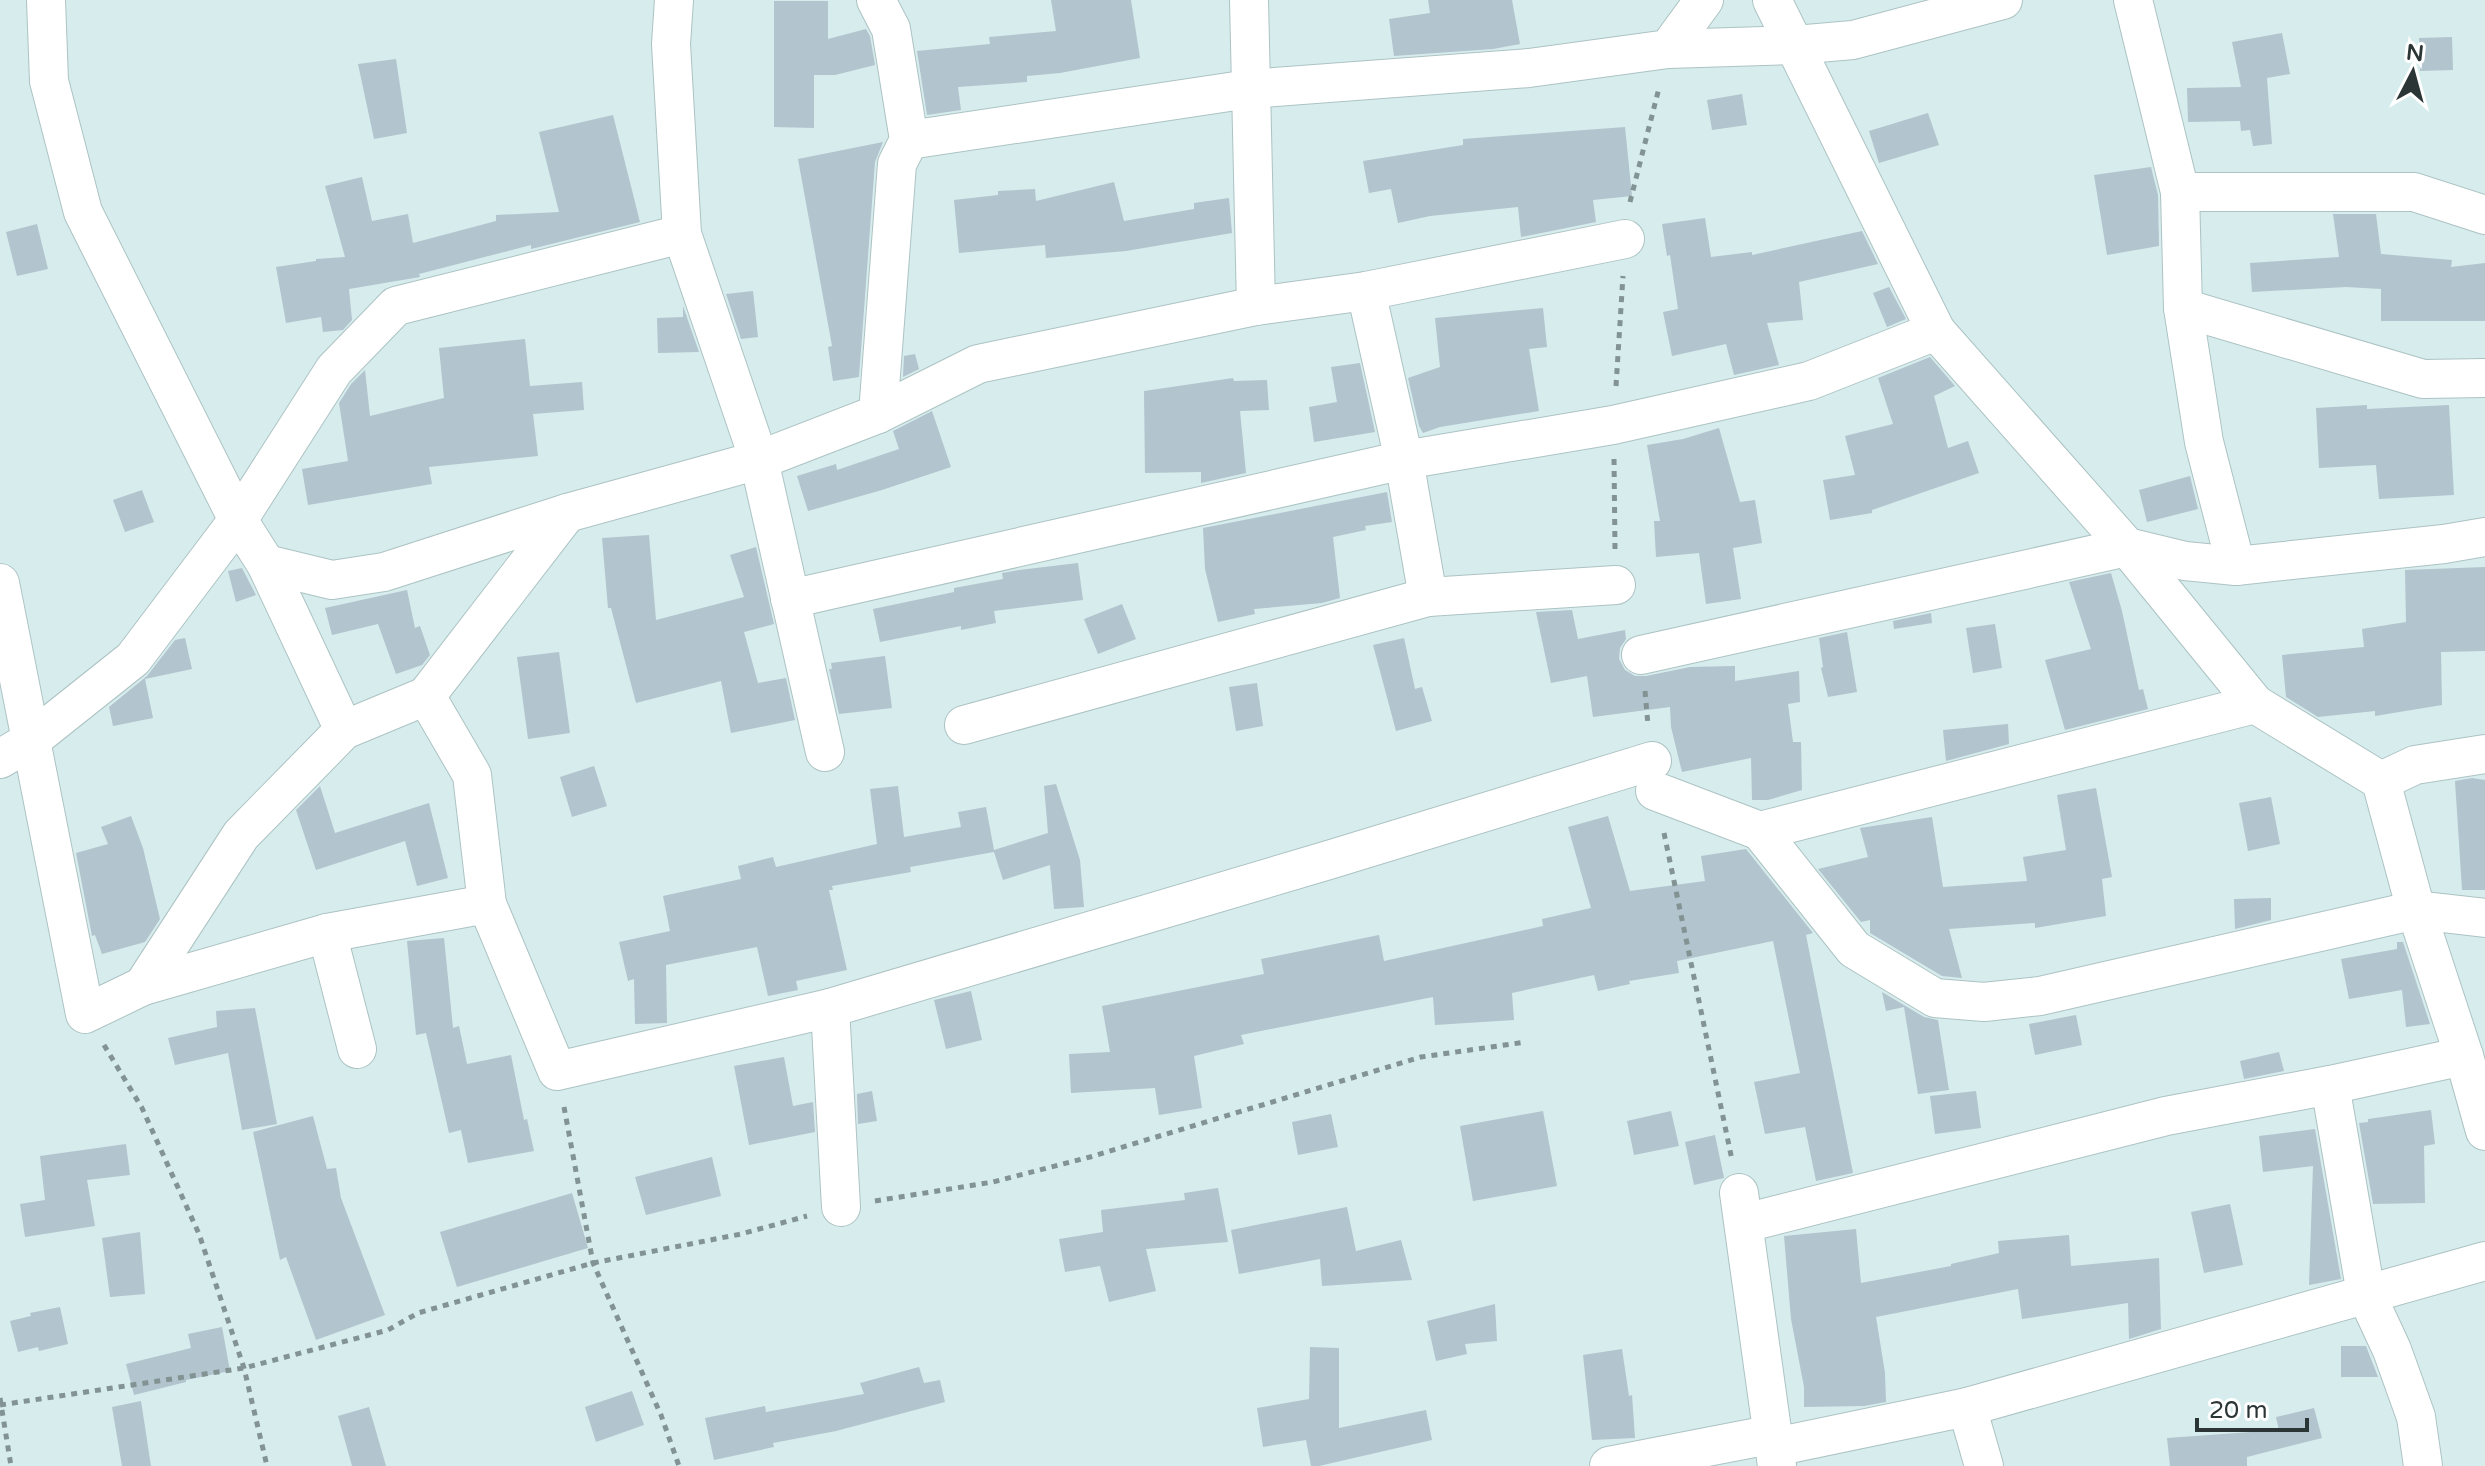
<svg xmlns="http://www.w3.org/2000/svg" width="2485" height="1466" font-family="'Varela Round',sans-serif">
<rect width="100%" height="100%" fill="#d6eced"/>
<g fill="#b2c4cd">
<polygon points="1051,0 1131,0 1140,58 1060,73 1027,76 1027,82 958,87 961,110 927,115 917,51 990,44 989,37 1056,31"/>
<polygon points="1428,0 1512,0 1520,44 1493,49 1394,56 1389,19 1430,13"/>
<polygon points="774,1 828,1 828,39 866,29 870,36 875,65 835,75 814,75 814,128 774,127"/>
<polygon points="2282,33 2290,74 2267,78 2272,144 2253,146 2250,130 2241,131 2240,121 2188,122 2187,88 2241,87 2232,42"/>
<polygon points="2452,37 2453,70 2420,71 2419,38"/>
<polygon points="396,59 407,133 374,139 358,64"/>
<polygon points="1742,94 1747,125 1712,130 1707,100"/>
<polygon points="1928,113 1939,145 1879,163 1869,131"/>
<polygon points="613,115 640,222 531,249 531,245 419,274 420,277 349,289 352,320 343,330 323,332 321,317 286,323 276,267 316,261 316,259 345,257 325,186 362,177 372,221 408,214 413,243 496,221 496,215 559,212 539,132"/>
<polygon points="1625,127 1632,196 1593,200 1596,222 1521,237 1518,207 1430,216 1398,223 1391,189 1369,193 1363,161 1463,145 1463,139"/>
<polygon points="883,142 875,162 859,377 833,381 828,347 832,346 798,159"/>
<polygon points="2151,167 2158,195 2159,246 2107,255 2094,175"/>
<polygon points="1114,182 1124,221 1194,209 1194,203 1229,198 1232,233 1126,251 1046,258 1045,245 959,253 954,200 998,195 998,191 1035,189 1036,201"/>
<polygon points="2333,214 2376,214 2381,254 2452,260 2451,267 2485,263 2485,321 2381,321 2381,289 2346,287 2252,292 2250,263 2339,257"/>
<polygon points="1705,218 1711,257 1752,252 1752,255 1862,231 1878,264 1799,282 1803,320 1767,323 1779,365 1734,375 1726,344 1672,356 1663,312 1678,309 1670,255 1667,256 1662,224"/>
<polygon points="37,224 48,269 17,276 6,232"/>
<polygon points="1889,287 1906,319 1887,327 1873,293"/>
<polygon points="753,291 758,337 741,339 726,294"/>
<polygon points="683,306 699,352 658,353 657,318 683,317"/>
<polygon points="1543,308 1547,347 1529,349 1539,411 1440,427 1423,433 1419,426 1408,378 1440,367 1435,318"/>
<polygon points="525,339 530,386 582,382 584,410 533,414 538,456 429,467 432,484 308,505 302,469 348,461 339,403 351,384 365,370 370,416 444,398 439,348"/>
<polygon points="915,354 919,369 903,377 904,356"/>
<polygon points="1930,357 1955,386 1934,396 1948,448 1968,441 1979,473 1872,510 1872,513 1830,520 1823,480 1855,475 1845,436 1893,424 1878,378"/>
<polygon points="1360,363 1375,432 1314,442 1309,407 1337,402 1331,367"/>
<polygon points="1233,378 1234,381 1267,380 1269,410 1240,411 1246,473 1201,483 1201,472 1145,473 1144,391"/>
<polygon points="2367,405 2367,409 2449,405 2454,495 2379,499 2376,465 2319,468 2316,408"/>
<polygon points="932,411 951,467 882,490 808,511 797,476 836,464 837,470 899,449 893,431"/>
<polygon points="1719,428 1740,502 1755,500 1762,543 1733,548 1741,599 1706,604 1699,553 1656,557 1654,521 1660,521 1647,445 1683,439"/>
<polygon points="2190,476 2198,509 2147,522 2139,490"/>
<polygon points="142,490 154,522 125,532 113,500"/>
<polygon points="1387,492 1392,522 1365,526 1366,530 1333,537 1340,598 1322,603 1254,609 1255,614 1218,622 1205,569 1203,528"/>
<polygon points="649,535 656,620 744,597 730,555 756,547 774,624 744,632 758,683 786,678 795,720 731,733 721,681 636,703 611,608 608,608 602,538"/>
<polygon points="1078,563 1083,600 994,611 996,623 961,630 961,626 880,642 873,609 954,592 954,588 1003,579 1002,573 1019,570"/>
<polygon points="2485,567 2485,651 2441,652 2442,705 2375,716 2375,711 2318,717 2286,697 2282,655 2364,647 2362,629 2406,622 2405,570"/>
<polygon points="242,568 256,595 236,602 228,571"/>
<polygon points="2111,573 2122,611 2139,690 2143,689 2148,709 2065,730 2045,660 2091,649 2069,582"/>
<polygon points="407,590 415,628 420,626 430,655 422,665 396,674 378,624 332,635 325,608"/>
<polygon points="1122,604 1136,639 1098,654 1084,619"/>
<polygon points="1572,610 1578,639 1625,630 1626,639 1620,648 1619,659 1625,670 1635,676 1646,676 1690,667 1735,666 1735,681 1799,671 1800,702 1788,704 1793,742 1801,742 1802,790 1768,800 1752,800 1751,758 1682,772 1671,727 1670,707 1593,717 1587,676 1551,683 1536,612"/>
<polygon points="1931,613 1932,623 1894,629 1893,621"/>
<polygon points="1995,624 2002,668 1973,673 1966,628"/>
<polygon points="1847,632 1857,692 1828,697 1821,668 1823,667 1819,638"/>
<polygon points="185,638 192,669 145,679 153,718 113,726 109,707 147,676 175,640"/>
<polygon points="1404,638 1415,689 1422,687 1432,721 1396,731 1373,645"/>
<polygon points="559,652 570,733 528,739 517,657"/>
<polygon points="885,656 892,708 839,714 829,669 832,669 831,663"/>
<polygon points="1257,683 1263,726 1236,731 1229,687"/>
<polygon points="2008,724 2009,744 1946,761 1943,730"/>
<polygon points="594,766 607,806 572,817 560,777"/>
<polygon points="2472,778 2485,780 2485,890 2462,890 2455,781"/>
<polygon points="1056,784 1080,860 1084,907 1054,909 1050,865 1003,880 994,852 910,867 911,872 832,886 833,890 829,890 847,970 796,981 798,990 768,996 757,947 666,965 667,1023 635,1024 634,979 628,981 619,942 670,931 663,896 741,879 738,866 773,857 776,867 877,844 870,789 898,786 904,837 961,827 958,812 986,807 994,850 1048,833 1044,786"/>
<polygon points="320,786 335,833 429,803 448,878 417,886 405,841 316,870 296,810"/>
<polygon points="2096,788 2112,877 2102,879 2106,916 2035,928 2035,923 1949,929 1962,978 1942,976 1870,933 1870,920 1861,922 1818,869 1868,857 1860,828 1932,817 1943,887 2027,881 2023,857 2066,850 2057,795"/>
<polygon points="2271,797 2280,844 2248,851 2239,803"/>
<polygon points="131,816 143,848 160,919 145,942 102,954 95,935 92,936 76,853 108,844 101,827"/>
<polygon points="1608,816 1630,891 1705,881 1701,856 1746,849 1813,933 1806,935 1853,1173 1816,1181 1805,1127 1765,1134 1754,1082 1800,1073 1773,941 1677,961 1679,973 1629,981 1630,984 1598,991 1594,975 1512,993 1514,1020 1435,1025 1433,997 1241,1035 1244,1044 1194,1056 1202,1108 1159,1115 1155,1088 1071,1093 1069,1054 1110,1052 1102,1006 1264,974 1261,959 1379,935 1384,961 1543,926 1542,919 1591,908 1568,827"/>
<polygon points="2271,898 2271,920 2235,929 2234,899"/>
<polygon points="444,938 453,1028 459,1026 467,1064 511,1055 524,1120 527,1119 534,1151 468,1163 461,1130 449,1133 426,1033 416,1035 407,941"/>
<polygon points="2397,942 2403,942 2430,1024 2406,1027 2402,990 2349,999 2341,959 2397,949"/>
<polygon points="971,991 982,1040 946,1049 934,1000"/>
<polygon points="1882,992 1924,1017 1938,1020 1949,1090 1918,1094 1904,1007 1886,1011"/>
<polygon points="255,1008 277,1124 242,1130 228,1053 175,1065 168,1038 217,1027 216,1011"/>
<polygon points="2076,1015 2082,1045 2035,1055 2029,1024"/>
<polygon points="2279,1052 2284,1071 2244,1079 2240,1061"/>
<polygon points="784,1057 793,1106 813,1102 815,1132 749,1145 734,1066"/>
<polygon points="872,1091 877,1121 858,1124 857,1094"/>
<polygon points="1976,1091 1981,1128 1935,1134 1930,1096"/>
<polygon points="2431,1110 2435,1144 2424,1146 2425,1203 2373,1204 2359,1123 2368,1122 2368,1119"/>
<polygon points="1543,1111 1557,1186 1473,1201 1460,1126"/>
<polygon points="1671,1111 1679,1146 1634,1155 1627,1121"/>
<polygon points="1331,1114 1338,1147 1298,1155 1292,1122"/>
<polygon points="313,1116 327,1169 336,1168 341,1198 385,1315 316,1340 286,1257 280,1260 253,1132"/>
<polygon points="2315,1129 2341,1279 2309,1285 2313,1166 2263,1172 2259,1136"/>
<polygon points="1715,1135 1724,1178 1694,1185 1685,1142"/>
<polygon points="126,1144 130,1175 87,1180 95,1226 25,1237 20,1204 45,1200 40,1156"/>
<polygon points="712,1157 721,1196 646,1215 635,1177"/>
<polygon points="1218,1188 1228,1242 1146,1249 1156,1291 1109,1302 1100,1266 1065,1272 1059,1239 1103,1232 1101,1210 1185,1200 1184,1193"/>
<polygon points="572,1193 588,1248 457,1287 440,1232"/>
<polygon points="2230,1204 2243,1265 2204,1273 2191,1212"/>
<polygon points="1347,1207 1356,1251 1401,1240 1412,1280 1322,1286 1320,1259 1239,1274 1231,1230"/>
<polygon points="1856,1229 1861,1283 1951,1266 1951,1264 1999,1253 1998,1241 2069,1235 2071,1266 2159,1258 2161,1329 2129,1339 2128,1303 2022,1319 2018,1289 1876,1317 1885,1373 1886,1402 1864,1406 1804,1407 1804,1387 1791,1319 1784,1236"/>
<polygon points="140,1232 145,1294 110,1297 102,1238"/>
<polygon points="1495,1304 1497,1341 1465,1344 1467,1354 1436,1361 1427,1321"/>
<polygon points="60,1307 68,1344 39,1351 38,1347 18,1352 10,1321 31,1316 30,1313"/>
<polygon points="222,1327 230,1371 186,1380 186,1382 134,1395 126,1364 191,1348 188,1334"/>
<polygon points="2341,1346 2366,1346 2378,1377 2341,1377"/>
<polygon points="1310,1347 1339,1348 1339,1428 1426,1410 1432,1440 1319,1466 1311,1466 1306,1440 1263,1447 1257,1408 1309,1399"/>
<polygon points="1622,1349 1629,1396 1632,1395 1635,1438 1592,1440 1583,1355"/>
<polygon points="919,1367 924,1383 940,1380 945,1402 836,1431 773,1443 774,1447 714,1460 705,1418 765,1406 766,1412 864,1394 860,1383"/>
<polygon points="632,1391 644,1425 596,1442 585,1407"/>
<polygon points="141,1401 151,1466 122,1466 112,1407"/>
<polygon points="369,1407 386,1466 352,1466 338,1416"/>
<polygon points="2314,1408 2322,1438 2247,1457 2247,1466 2170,1466 2167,1438 2279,1430 2276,1417"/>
</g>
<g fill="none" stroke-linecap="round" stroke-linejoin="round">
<g stroke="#adc3c3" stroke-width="40">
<g id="street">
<polyline points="46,0 49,81 83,212 238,520 266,564 344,730"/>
<polyline points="674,0 671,44 682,234 759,460 825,752"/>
<polyline points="876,0 891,29 909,140 897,164 878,414"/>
<polyline points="1249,0 1256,306"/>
<polyline points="1772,0 1936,331"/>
<polyline points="2133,0 2180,192 2183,308 2204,442 2236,566"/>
<polyline points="1668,49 1795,45 1853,40 2003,0"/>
<polyline points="909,140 1249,89 1529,68 1668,49 1704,0"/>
<polyline points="2180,192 2414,192 2485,215"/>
<polyline points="1366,291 1404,460 1428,597"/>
<polyline points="2183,308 2423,379 2485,378"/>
<polyline points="567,513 426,696 472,775 487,904 557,1071 830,1008 1332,859 1652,761"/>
<polyline points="266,564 332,580 384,572 567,513 759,460 878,414 978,364 1256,306 1366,291 1625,239"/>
<polyline points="0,583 85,1014 143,986 327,933 487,904"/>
<polyline points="790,599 1404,460 1613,425 1809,381 1936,331 2127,547 2255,704 2381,781 2416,910 2464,1056 2485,1131"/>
<polyline points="1641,655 2127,547 2185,561 2236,566 2444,544 2485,537"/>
<polyline points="964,725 1428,597 1616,585"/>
<polyline points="0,759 30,741 133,659 238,520 334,370 396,306 682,234"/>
<polyline points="2381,781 2415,765 2485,754"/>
<polyline points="1655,791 1760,831 2255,704"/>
<polyline points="1760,831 1854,949 1935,998 1984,1002 2040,996 2416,910 2485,918"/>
<polyline points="327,933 357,1049"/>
<polyline points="143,986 241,835 344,730 426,696"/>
<polyline points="830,1008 841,1207"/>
<polyline points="2330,1085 2366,1294 2392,1350 2416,1417 2423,1466"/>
<polyline points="1739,1193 1777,1466"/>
<polyline points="1745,1223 2166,1116 2330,1085 2464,1056"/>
<polyline points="1967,1407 1984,1466"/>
<polyline points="1775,1447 1967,1407 2485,1261"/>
<polyline points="1609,1466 1774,1434"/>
</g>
</g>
<g stroke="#839394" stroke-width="5" stroke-dasharray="6 6" stroke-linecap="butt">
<polyline points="1630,202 1659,88"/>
<polyline points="1616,386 1623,276"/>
<polyline points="1614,459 1615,549"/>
<polyline points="1645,691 1648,725"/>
<polyline points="1664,833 1732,1160"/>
<polyline points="104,1045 142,1108 199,1234 244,1368 267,1466"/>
<polyline points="564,1107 593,1263 661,1415 679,1466"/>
<polyline points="875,1201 993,1182 1090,1157 1421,1057 1526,1042"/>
<polyline points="0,1398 11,1466"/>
<polyline points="0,1405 244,1368 388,1330 418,1313 593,1263 741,1234 807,1216"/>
</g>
<use href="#street" stroke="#fff" stroke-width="38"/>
</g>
<g transform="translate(2413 72) rotate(6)" stroke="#ffffff" stroke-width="6" paint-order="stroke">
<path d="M0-6L14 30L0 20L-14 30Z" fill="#2c3535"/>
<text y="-12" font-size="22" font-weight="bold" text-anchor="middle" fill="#2c3535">N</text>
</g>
<path d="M2197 1418v12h110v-12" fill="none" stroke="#2c3535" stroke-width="4"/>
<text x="2209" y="1418" font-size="24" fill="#2c3535" stroke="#ffffff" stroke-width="6" paint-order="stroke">20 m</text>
</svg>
